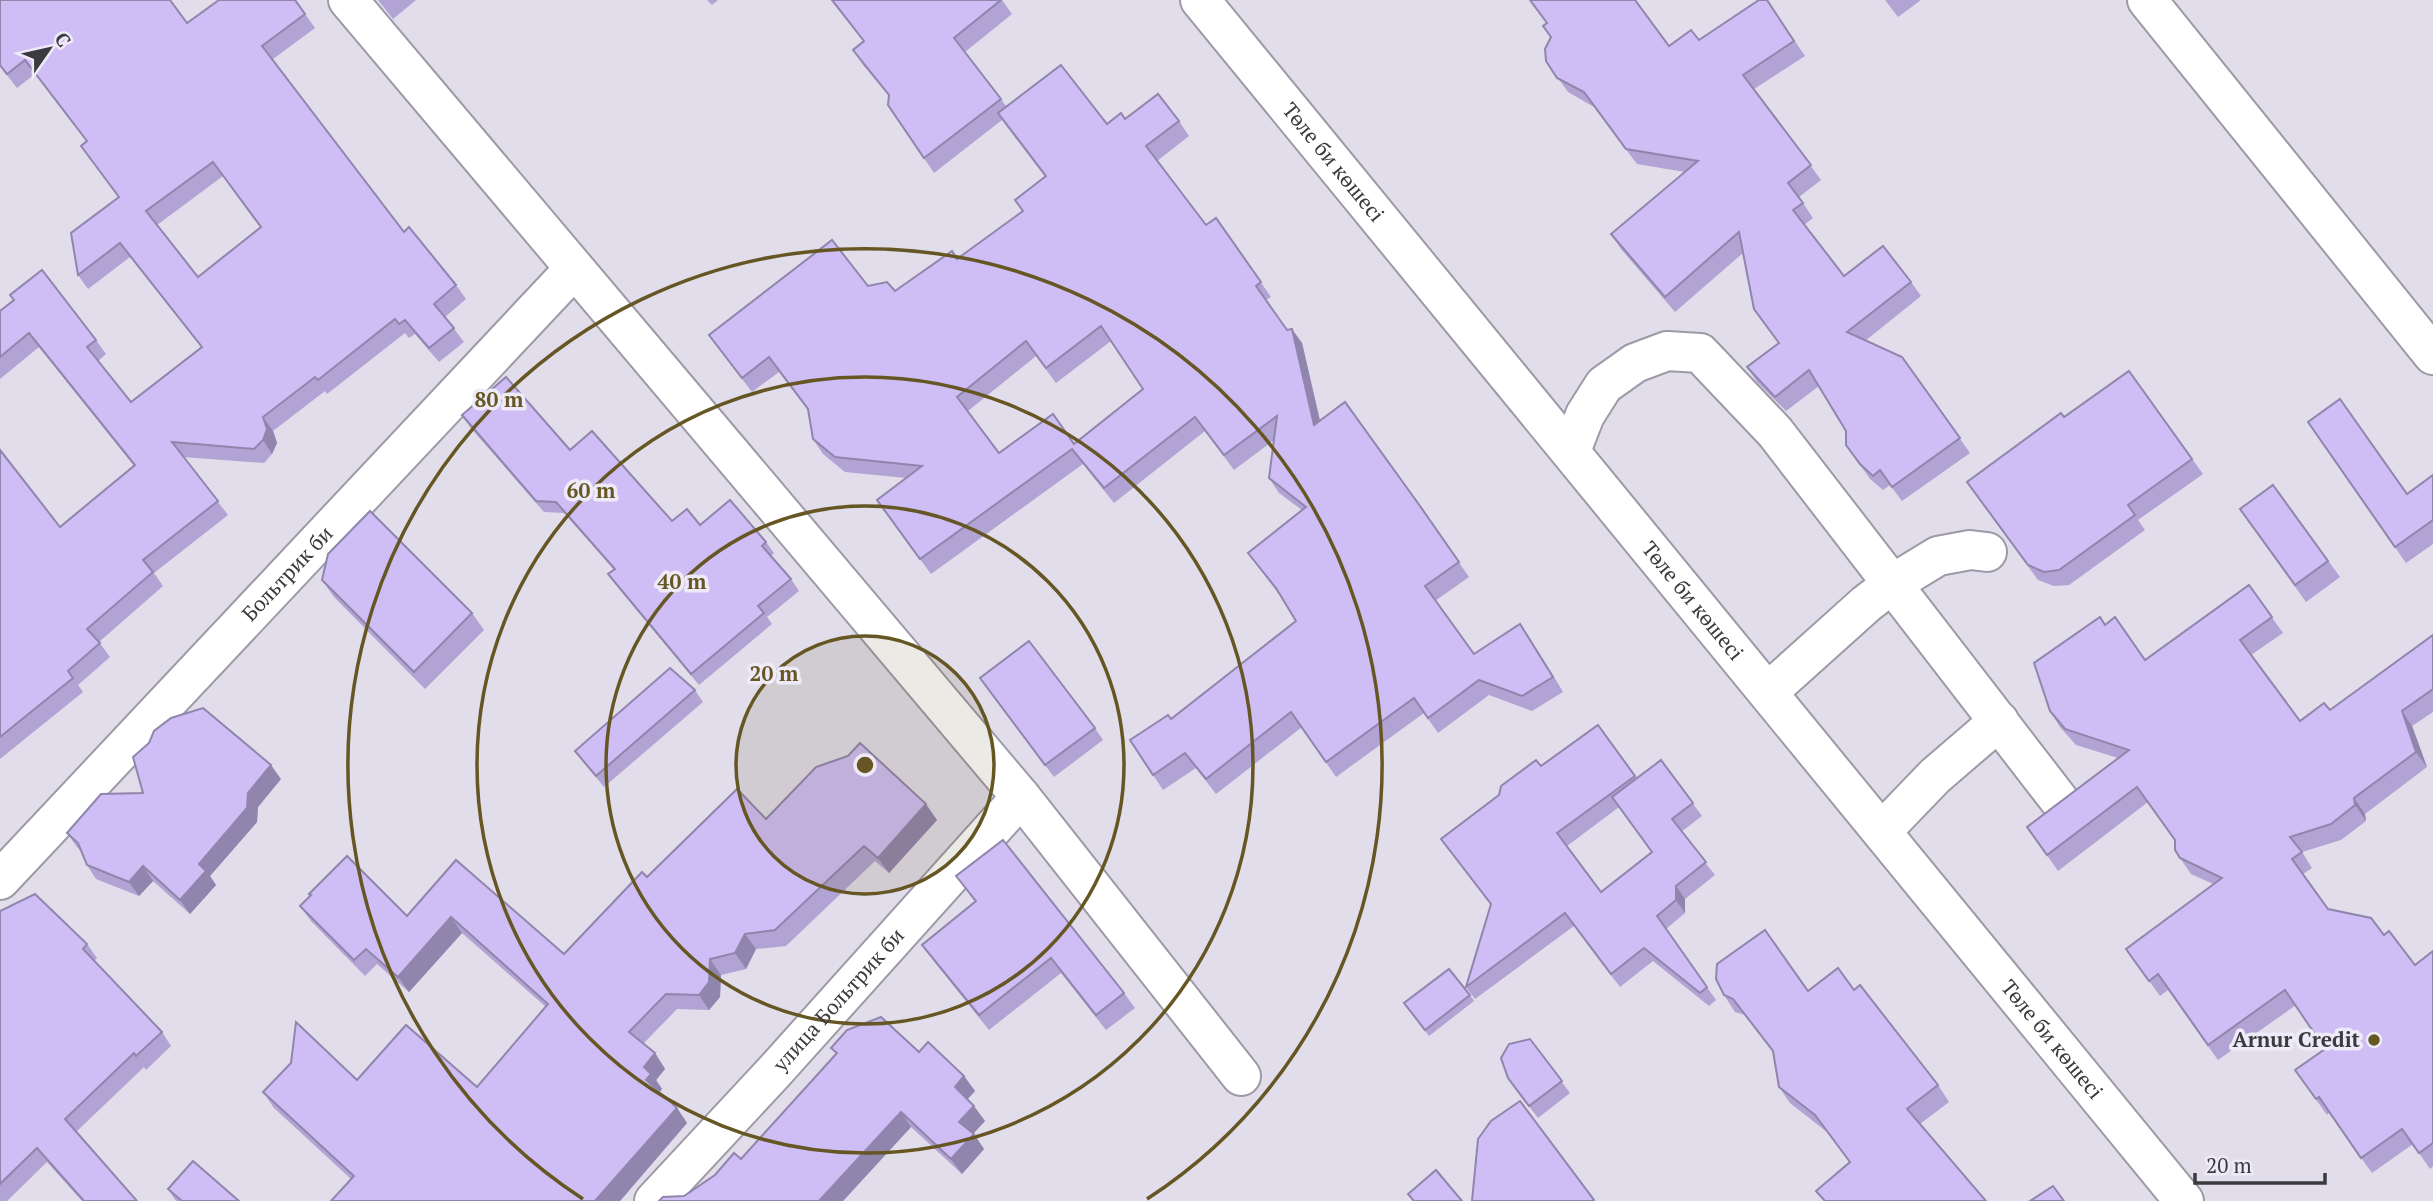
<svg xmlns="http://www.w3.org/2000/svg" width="2433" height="1201" font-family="'PT Serif',serif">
<rect width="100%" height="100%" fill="#e1ddeb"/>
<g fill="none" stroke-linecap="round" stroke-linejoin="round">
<g stroke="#9d99a6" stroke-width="42">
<g id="minor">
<polyline points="348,0 1021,797 1241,1076"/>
<path id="s1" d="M1200 0 2184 1201"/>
<polyline points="2147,0 2433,355"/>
<polyline points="1571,451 1585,415 1604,385 1635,363 1667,351 1700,353 1775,432 2059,800"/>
<polyline points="1768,692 1866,604 1892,584 1938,556 1970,550 1987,552"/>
<polyline points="1882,831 1935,776 1999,721"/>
<path id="s2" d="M0 880 574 269"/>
<path id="s3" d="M654 1201 774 1072 1021 797"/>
</g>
</g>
<use href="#minor" stroke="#fff" stroke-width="38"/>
</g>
<g fill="#b1a3d3" fill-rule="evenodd">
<path d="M0 0 187 23 295 0 315 28 273 59 404 232 456 285 466 299 445 317 464 342 439 362 415 334 409 338 405 333 327 394 325 391 273 431 277 443 272 454 264 463 183 457 228 515 154 573 163 586 99 642 110 657 78 685 83 692 0 759V450L60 527 134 466 39 347 0 379V311L96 340 106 354 98 361 131 402 201 347 130 257 88 289 78 275 119 197 87 142 35 74 17 88 0 66ZM223 176 261 227 198 277 157 225Z"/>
<polygon points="378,0 416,0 393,19"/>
<polygon points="707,0 718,0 712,5"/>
<path d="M831 0H1002L1012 14 965 52 1006 106 1107 124 1125 119 1179 121 1189 136 1157 161 1206 225 1216 218 1271 297 1266 300 1287 330 1302 343 1320 420 1420 506 1469 577 1435 601 1474 654 1520 624 1563 692 1532 711 1489 695 1438 733 1424 713 1336 777 1302 727 1216 794 1196 768 1163 790 1130 740 1171 719 1296 621 1280 596 1248 553 1302 510 1279 493 1269 478 1274 440 1234 470 1205 431 1114 503 1083 464 931 574 877 500 906 478 845 472 823 454 813 439 808 410 779 372 752 392 709 335 868 286 895 291 957 259 1023 211 1045 177 1002 120 934 173 888 105 889 96 863 65 853 50 863 41ZM1111 341 1143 389 1074 444 999 453 968 411 1036 356 1056 383Z"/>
<polygon points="1767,0 1805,56 1754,89 1821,180 1799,197 1813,218 1804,225 1844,276 1911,282 1921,296 1865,341 1902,357 1970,453 1902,501 1890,485 1883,490 1870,479 1846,445 1846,431 1819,386 1786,411 1757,382 1747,367 1779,343 1754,309 1743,253 1675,312 1621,249 1611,234 1685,172 1637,164 1594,107 1568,92 1546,61 1551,37 1547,24 1669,46 1699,40"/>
<polygon points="1885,0 1921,0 1898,17"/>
<polygon points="2129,371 2203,474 2138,520 2145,530 2069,585 2054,586 2038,580 1967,482 2064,417"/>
<polygon points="462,415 570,450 672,521 700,525 766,542 774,553 771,556 791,579 799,591 767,617 772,624 699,685 616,585 608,574 614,570 564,513 544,512 470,427"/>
<polygon points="2308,422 2407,494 2433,475 2433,544 2406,563"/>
<polygon points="2273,485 2340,577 2306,602 2240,509"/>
<polygon points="322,580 472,613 484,630 425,689 334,597"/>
<polygon points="2249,585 2283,633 2251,655 2300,721 2330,710 2433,635 2433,712 2412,726 2427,767 2365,814 2366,821 2341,840 2302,852 2312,868 2303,874 2328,909 2384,935 2415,965 2433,951 2433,1166 2430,1169 2413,1144 2372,1173 2329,1113 2327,1115 2295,1070 2325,1049 2296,1005 2218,1060 2168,990 2160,996 2126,949 2213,884 2191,874 2180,858 2175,840 2148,802 2058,871 2027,827 2118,758 2076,745 2060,727 2050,711 2105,625 2145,660"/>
<polygon points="695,690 703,702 604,787 575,751"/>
<polygon points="988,690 1095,728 1103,740 1054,777"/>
<path d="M1598 725 1637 779 1661 760 1702 816 1681 832 1715 875 1685 899V913L1666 929 1716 1000 1709 1006 1653 961 1620 987 1574 926 1475 999 1466 987 1491 905 1441 839ZM1619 807 1652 852 1601 892 1567 846Z"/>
<polygon points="281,779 258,807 257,822 210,876 216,885 190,914 153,881 139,896 96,879 87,865 81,851 77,847 67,833 143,793"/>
<polygon points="766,819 937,820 889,873 875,861 786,946 756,949 746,969 721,975 720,997 709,1010 677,1009 643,1044 655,1053 665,1069 656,1080 662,1089 659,1092 677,1108 687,1123 620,1201 331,1201 351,1179 274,1108 263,1092 357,1080 477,1087 546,1007 462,933 409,992 377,964 365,976 311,921 300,906 407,916 456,860 564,954 647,877"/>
<polygon points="956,876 1124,993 1135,1008 1106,1030 1061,973 989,1030 933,960 922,945 975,902"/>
<polygon points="0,911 87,944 97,958 94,961 162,1032 171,1046 146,1070 144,1067 76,1132 137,1201 82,1201 47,1162 7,1201 0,1201"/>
<polygon points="1854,990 1938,1085 1949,1102 1920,1124 1986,1201 1824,1201 1816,1191 1850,1162 1827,1132 1790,1103 1779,1087 1773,1052 1745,1015 1735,1012 1724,995 1808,991"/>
<polygon points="1470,995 1474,1001 1429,1036 1404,1003"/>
<polygon points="1530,1039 1570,1093 1538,1118 1508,1078"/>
<polygon points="831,1048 919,1052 964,1076 975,1091 967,1099 985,1121 973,1134 984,1149 962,1174 911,1127 843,1201 659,1201 684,1196 741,1159 836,1054"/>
<polygon points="168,1189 239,1201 176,1201"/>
</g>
<g fill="#9085ac">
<polygon points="1292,329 1302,343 1324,439 1314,425"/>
<polygon points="263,417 273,431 277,443 272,454 263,440"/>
<polygon points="1520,624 1530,639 1563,692 1553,677"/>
<polygon points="2402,711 2412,726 2427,767 2416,752"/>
<polygon points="271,765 281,779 258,807 257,822 210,876 216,885 190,914 180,900 199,864 248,793"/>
<polygon points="2354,798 2365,814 2366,821 2355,805"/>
<polygon points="926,804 937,820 889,873 878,858"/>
<polygon points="143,866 153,881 139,896 129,882"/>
<polygon points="1676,886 1685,899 1685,913 1676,900"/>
<polygon points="451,917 462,933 409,992 398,977"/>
<polygon points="745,934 756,949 746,969 735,953"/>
<polygon points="710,959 721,975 720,997 709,1010 699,995"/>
<polygon points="655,1053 665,1069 656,1080 662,1089 657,1095 646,1080 644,1067"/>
<polygon points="964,1076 975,1091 965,1102 955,1087"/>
<polygon points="974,1106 985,1121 970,1137 959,1122"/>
<polygon points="677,1108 687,1123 620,1201 595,1201"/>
<polygon points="901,1112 911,1127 843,1201 819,1201"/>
<polygon points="974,1134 984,1149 962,1174 951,1159"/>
</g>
<g fill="#cebef5" stroke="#9085ac" stroke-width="2" fill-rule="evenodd">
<path d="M0 0H170L187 23 219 0H295L305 14 262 46 404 232 409 227 456 285 434 304 454 328 429 348 405 320 399 324 395 319 318 380 315 377 263 417 267 429 263 440 254 449 172 442 218 501 143 560 153 572 87 629 100 643 68 671 73 678 0 737V450L60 527 135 465 29 333 0 357V311L14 300 10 295 42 270 96 340 87 347 131 402 202 347 120 243 78 275 71 233 119 197 81 146 87 141 25 60 7 74 0 65ZM213 162 261 227 198 277 146 211Z"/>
<polygon points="832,0 1001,0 954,38 1001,99 924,158 888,105 889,95 853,50 864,41"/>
<polygon points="1530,0 1635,0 1669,46 1691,30 1699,40 1759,0 1767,0 1794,41 1743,75 1811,165 1788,183 1803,203 1793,210 1844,276 1883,246 1911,282 1847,332 1902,357 1960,438 1892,487 1880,470 1873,476 1860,464 1846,445 1846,431 1809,370 1775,397 1747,367 1779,343 1754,309 1739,232 1665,297 1611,234 1698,161 1626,149 1584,92 1557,78 1546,61 1545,49 1551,37 1543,26 1547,23"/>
<path d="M1061 65 1107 124 1121 113 1125 119 1158 94 1179 121 1146 146 1206 225 1216 218 1261 282 1256 286 1287 330 1292 329 1314 425 1345 402 1420 506 1459 562 1425 586 1474 654 1520 624 1553 677 1522 696 1479 680 1428 718 1414 698 1326 762 1291 712 1206 779 1185 753 1153 775 1130 740 1168 715 1171 719 1296 621 1276 588 1248 553 1306 507 1269 478 1277 416 1224 455 1195 417 1104 488 1072 449 920 559 877 500 922 466 835 457 813 439 808 409 769 357 742 378 709 335 832 240 868 286 887 282 895 291 952 251 957 259 1023 211 1015 200 1046 176 998 113ZM1101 326 1143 389 1074 444 1053 414 999 453 957 397 1026 341 1046 368Z"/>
<polygon points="2129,371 2192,459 2128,505 2135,515 2059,570 2044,572 2028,565 1967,482 2061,413 2064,417"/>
<polygon points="506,377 570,450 592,431 672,521 687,509 700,525 730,500 766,542 762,546 791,579 758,606 764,613 691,674 608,574 615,569 556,502 536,501 462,415"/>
<polygon points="2340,399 2407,494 2433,475 2433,520 2395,547 2308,422"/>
<polygon points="2273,485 2328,561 2295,585 2240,509"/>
<polygon points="370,511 472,613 414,672 322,580 328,554"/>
<polygon points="2249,585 2272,617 2240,640 2300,721 2324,703 2330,710 2433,635 2433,689 2402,711 2416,752 2354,798 2355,805 2331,824 2290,837 2302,852 2292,859 2328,909 2371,918 2384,935 2389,931 2415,965 2433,951 2433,1143 2419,1153 2402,1129 2361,1158 2319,1097 2316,1099 2295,1070 2325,1049 2285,990 2208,1045 2158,974 2149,981 2126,949 2222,878 2180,858 2175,850 2175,840 2137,787 2047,855 2027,827 2129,750 2065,729 2050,711 2034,663 2100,617 2105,625 2115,617 2145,660"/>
<polygon points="1029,641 1095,728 1045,765 980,678"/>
<polygon points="670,668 695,690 596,776 575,751"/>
<polygon points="203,708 271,765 248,793 247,808 199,864 206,871 180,900 143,866 129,882 87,865 78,843 67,833 101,794 143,793 133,757 149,743 154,731 171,718"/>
<polygon points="1598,725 1635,776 1557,833 1601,892 1652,852 1612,797 1661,760 1693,803 1672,819 1706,862 1676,886 1676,900 1657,916 1707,987 1700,993 1644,948 1611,974 1565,913 1466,987 1491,904 1441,839 1499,795 1501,786 1536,760 1541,766"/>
<polygon points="860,743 926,804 878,858 864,846 775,930 745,934 735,953 710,959 709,982 699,995 666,994 629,1032 655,1053 644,1067 651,1074 646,1080 677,1108 595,1201 331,1201 354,1176 263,1092 291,1063 296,1022 357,1080 406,1025 477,1087 548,1004 451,917 398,977 366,949 354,960 300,906 311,895 309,894 347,856 407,916 456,860 564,954 642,872 647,877 737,789 766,819 816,767 848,756"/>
<polygon points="1003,840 1124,993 1096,1015 1051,958 979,1015 922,945 976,901 956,876"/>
<polygon points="35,894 87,944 83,949 162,1032 136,1056 134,1053 65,1119 137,1201 84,1201 37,1148 0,1184 0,911"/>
<polygon points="1765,930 1808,991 1838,968 1854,990 1860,985 1938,1085 1907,1109 1986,1201 1825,1201 1816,1191 1850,1162 1815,1115 1779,1087 1773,1051 1733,999 1724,995 1716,979 1717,964"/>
<polygon points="1449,969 1470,995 1425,1030 1404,1003"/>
<polygon points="881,1017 919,1052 928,1042 964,1076 955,1087 974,1106 959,1122 974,1134 951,1159 901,1112 819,1201 659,1201 663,1197 684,1196 715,1175 734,1153 741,1159 837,1053 831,1048 847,1030"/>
<polygon points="1530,1039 1562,1081 1529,1106 1508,1078 1501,1058 1509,1044"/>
<polygon points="1520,1101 1594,1200 1592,1201 1472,1201 1478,1139 1491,1121"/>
<polygon points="193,1161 239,1201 182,1201 168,1189"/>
<polygon points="1436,1170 1462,1201 1414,1201 1408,1194"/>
<polygon points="2053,1186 2064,1201 2030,1201"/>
</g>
<circle cx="865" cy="765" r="129" fill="#665624" fill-opacity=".12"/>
<g fill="none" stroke="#665624" stroke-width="3.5">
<circle cx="865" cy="765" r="129"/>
<circle cx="865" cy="765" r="259"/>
<circle cx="865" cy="765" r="388"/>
<path d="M583 1199A517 517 0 1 1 1147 1199"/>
</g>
<circle fill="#665624" stroke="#eeeaf8" stroke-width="2.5" cx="2374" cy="1040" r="7"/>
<g text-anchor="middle" stroke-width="7" stroke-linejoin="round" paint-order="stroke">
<g font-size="21" fill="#3b3a3f" stroke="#eeeaf8">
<text dy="7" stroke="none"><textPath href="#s1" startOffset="210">Төле би көшесі</textPath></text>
<text dy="7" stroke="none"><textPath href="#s2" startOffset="420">Больтрик би</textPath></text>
<text dy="7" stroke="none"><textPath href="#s1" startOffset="777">Төле би көшесі</textPath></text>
<text dy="7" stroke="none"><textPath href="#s3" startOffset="273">улица Больтрик би</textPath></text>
<text dy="7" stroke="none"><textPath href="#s1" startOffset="1344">Төле би көшесі</textPath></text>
</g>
<g font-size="21" font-weight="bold" fill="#3b3a3f" stroke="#eeeaf8" text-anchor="end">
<text x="2360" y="1047">Arnur Credit</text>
</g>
</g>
<circle cx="865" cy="765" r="10" fill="#665624" stroke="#eeeaf8" stroke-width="3.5"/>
<g font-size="21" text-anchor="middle" font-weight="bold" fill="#665624" stroke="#eeeaf8" stroke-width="7" stroke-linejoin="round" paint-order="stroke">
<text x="499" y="407">80 m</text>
<text x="591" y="498">60 m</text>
<text x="682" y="589">40 m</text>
<text x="774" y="681">20 m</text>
</g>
<g transform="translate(49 49) rotate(56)" stroke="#eeeaf8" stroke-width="5" paint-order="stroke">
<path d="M0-5L12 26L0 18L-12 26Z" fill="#3b3a3f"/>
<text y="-10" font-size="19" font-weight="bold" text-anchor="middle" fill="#3b3a3f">С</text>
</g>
<path d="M2195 1173v10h130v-10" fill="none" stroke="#3b3a3f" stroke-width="3.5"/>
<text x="2206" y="1173" font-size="21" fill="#3b3a3f" stroke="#eeeaf8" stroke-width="5" paint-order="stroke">20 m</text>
</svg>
